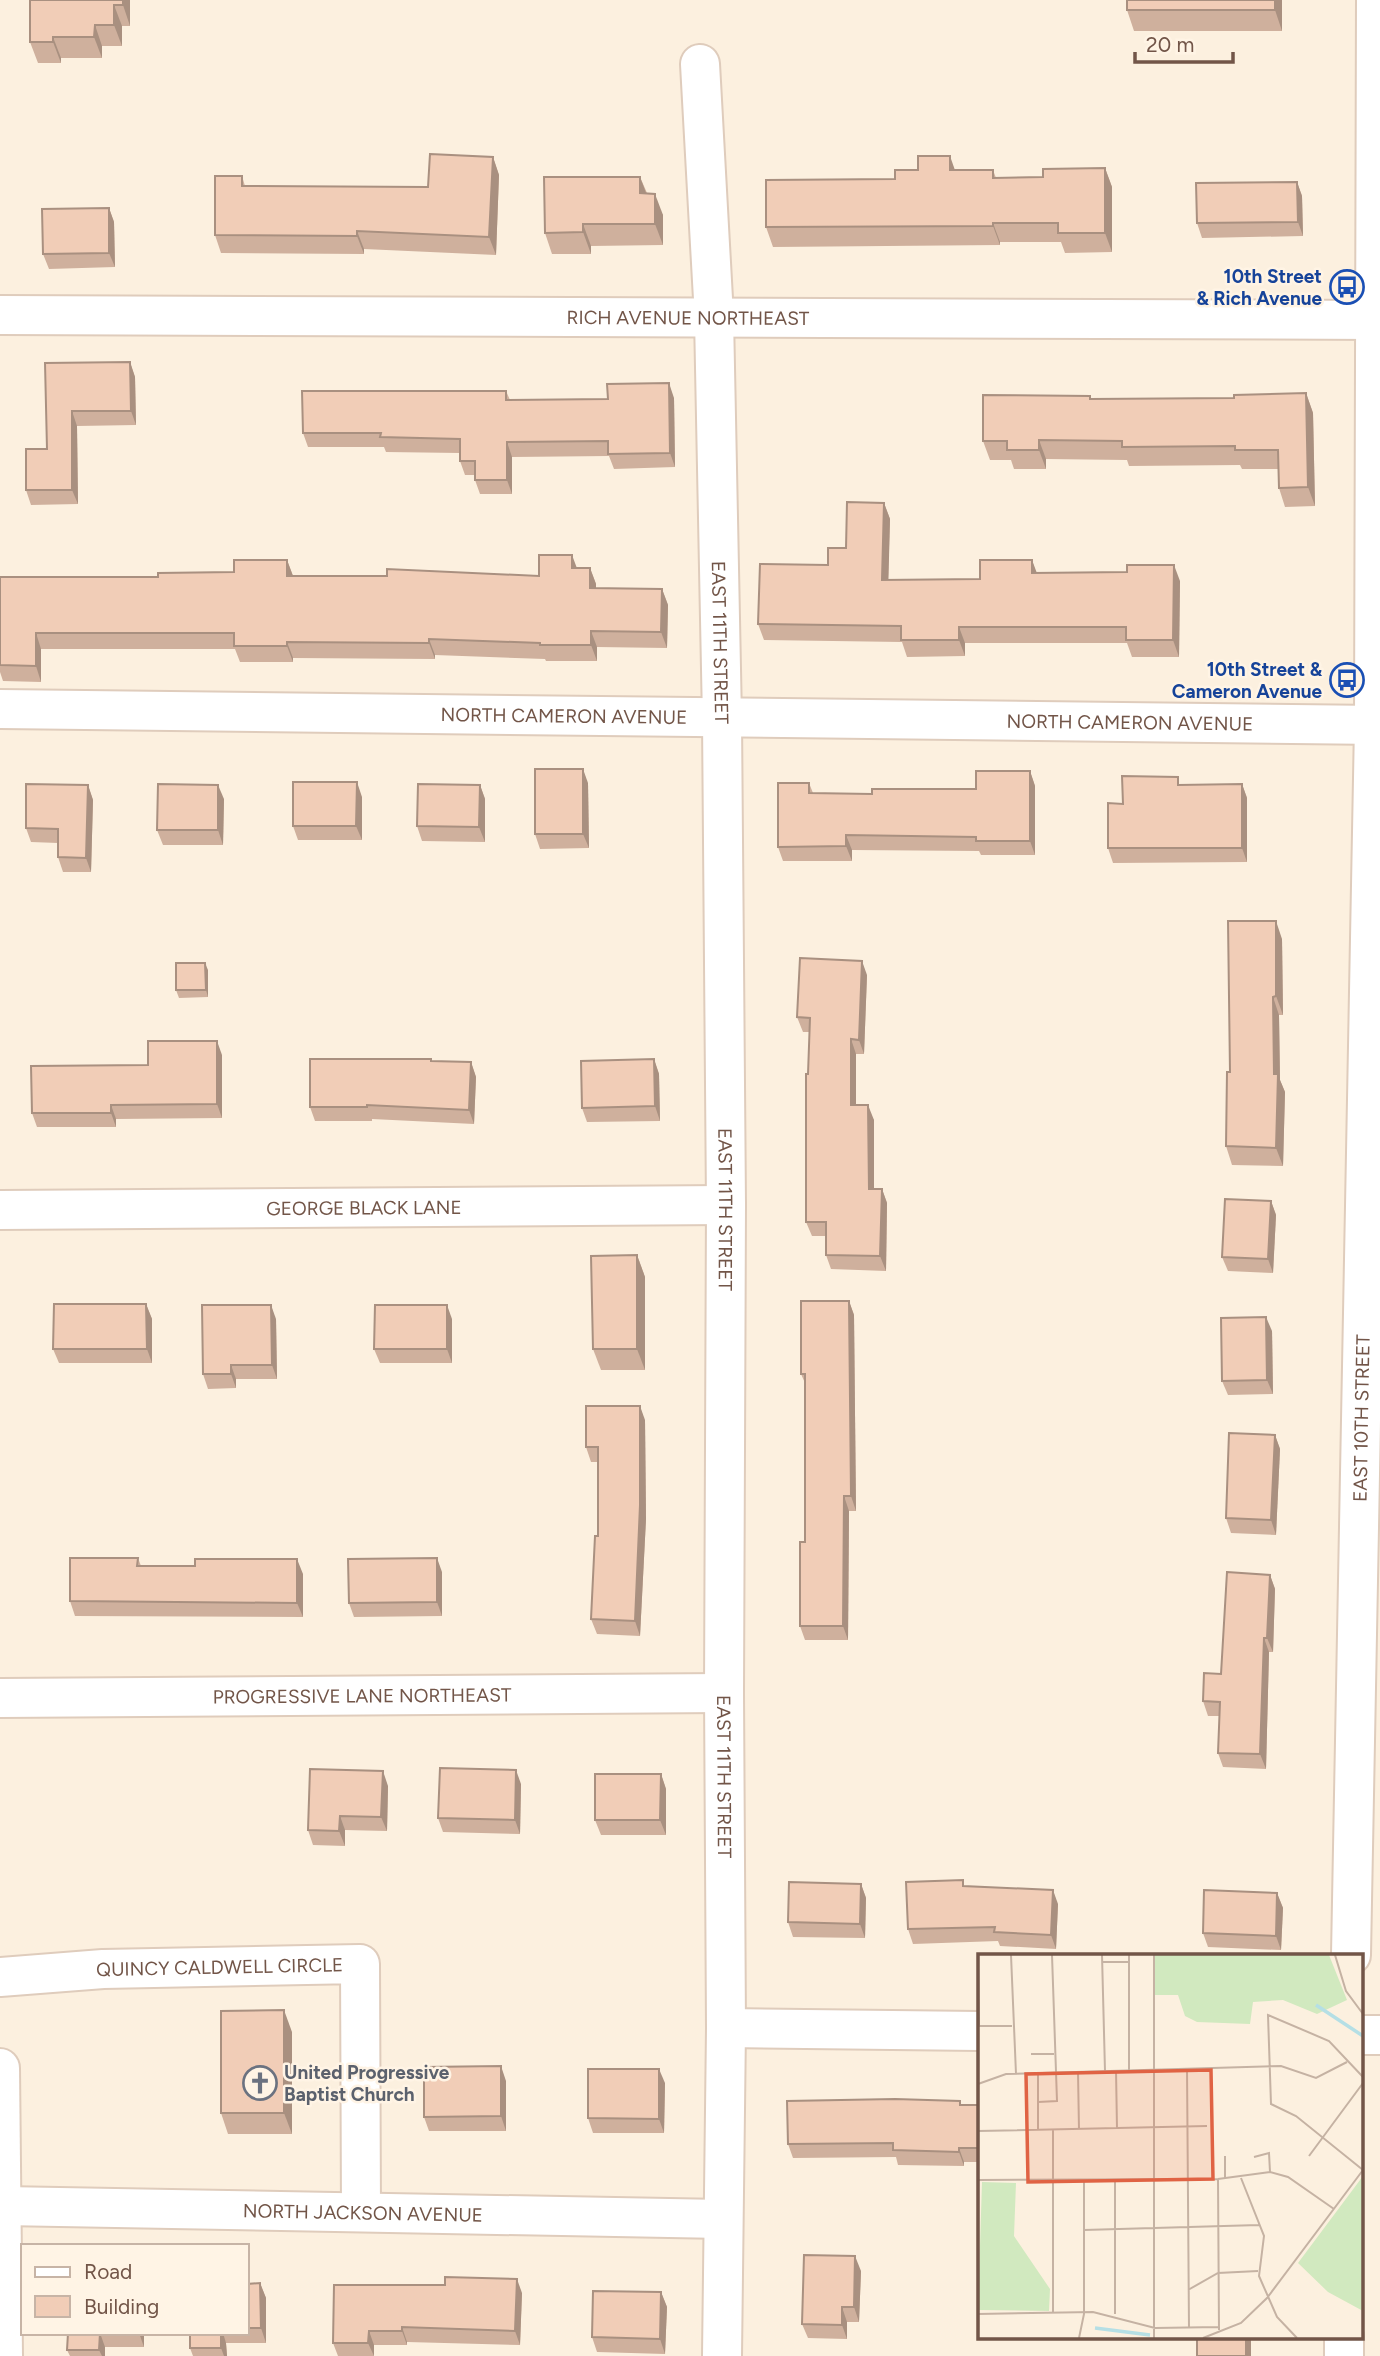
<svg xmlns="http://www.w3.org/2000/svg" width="1380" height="2356" font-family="Figtree,sans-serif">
<rect width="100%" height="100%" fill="#fcf0df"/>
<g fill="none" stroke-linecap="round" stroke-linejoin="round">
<g stroke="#dfccbc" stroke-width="42">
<g id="minor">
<path id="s1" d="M700 64 714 317 722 719 726 1205 724 1693 726 2028 722 2356"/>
<path id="s2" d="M0 315 1380 320"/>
<path id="s3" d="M0 709 1380 725"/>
<path id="s4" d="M0 1210 726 1205"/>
<path id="s5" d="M0 1698 724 1693"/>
<path id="s6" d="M1351 1955 1374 725 1376 0"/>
<path id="s7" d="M0 1977 103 1969 360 1964 361 2212"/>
<polyline points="726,2028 979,2031"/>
<polyline points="1361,2035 1380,2035"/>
<polyline points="0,2068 3,2356"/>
<path id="s8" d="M3 2206 723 2219"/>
<polyline points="1344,2356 1344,2337"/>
</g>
</g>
<use href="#minor" stroke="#fff" stroke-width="38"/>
</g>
<g fill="#cfb09d">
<polygon points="30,0 130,0 130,26 122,26 122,46 102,46 102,58 61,58 61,63 38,63 30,42"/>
<polygon points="1127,0 1282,0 1282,31 1134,31 1127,10"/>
<polygon points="493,157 499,175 496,255 364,249 364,254 221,253 215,235 242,176 245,186 428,187"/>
<polygon points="1105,168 1112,187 1112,252 1065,253 1061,242 1000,242 1000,245 773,247 766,227 895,179 955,170 993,170 996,178 1043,177"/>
<polygon points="640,177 647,193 663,215 663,245 591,246 591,254 552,254 545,233"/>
<polygon points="1297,182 1302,196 1303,236 1202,238 1197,223"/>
<polygon points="109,208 114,222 115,267 49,269 43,254"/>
<polygon points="130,362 135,377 136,425 77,426 78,504 31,505 26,490 47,449 45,363"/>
<polygon points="506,391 510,400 674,398 675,467 614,469 609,456 512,457 512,494 480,494 475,480 475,475 465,475 460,461 460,453 386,452 384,447 308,447 303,433"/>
<polygon points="1306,393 1313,413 1315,506 1285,507 1279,488 1278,469 1242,469 1240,465 1129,466 1127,460 1046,459 1046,469 1014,469 1011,460 990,460 983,441 1091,399 1234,398"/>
<polygon points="884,503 890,519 888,580 980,579 1032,560 1036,573 1180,581 1179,657 1132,657 1127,643 965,643 965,656 907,657 902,642 764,640 758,624 828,565 846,548"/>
<polygon points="287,560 293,576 539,576 577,568 590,568 596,584 596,588 662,589 668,605 667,648 597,647 597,661 546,661 545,659 435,655 435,659 293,658 293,662 240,662 235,649 41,649 41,682 3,681 0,672 0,577 158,577 234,572"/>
<polygon points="1030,771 1035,786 1035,855 981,855 979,851 852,850 852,861 783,861 778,847 809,783 813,793 872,794 976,789"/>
<polygon points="588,783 589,848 540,849 535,834"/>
<polygon points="1242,784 1247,798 1247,862 1113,863 1108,848 1123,804 1181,785"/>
<polygon points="88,785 93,800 91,872 63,872 58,857 58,843 31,842 26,828"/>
<polygon points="480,785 485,799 485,842 422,841 417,826"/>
<polygon points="362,797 362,840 298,840 293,826"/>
<polygon points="224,799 223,845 163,845 157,830"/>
<polygon points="1282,939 1283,1015 1279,1015 1280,1080 1285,1092 1283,1166 1232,1165 1226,1146"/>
<polygon points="208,970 208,997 179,998 176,990"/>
<polygon points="867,975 864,1054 856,1054 856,1105 874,1120 874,1189 882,1189 887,1203 886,1271 831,1269 826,1255 826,1236 812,1236 806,1222 808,1074 810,1032 803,1032 797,1017"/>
<polygon points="222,1055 222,1118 116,1119 116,1127 37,1127 32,1113 148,1065"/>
<polygon points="431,1059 432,1061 471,1062 476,1077 474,1124 372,1119 372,1121 315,1121 310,1107"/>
<polygon points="654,1059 659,1074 660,1121 587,1122 582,1108"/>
<polygon points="1271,1201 1276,1215 1273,1273 1228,1271 1222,1257"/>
<polygon points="637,1255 645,1277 645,1370 601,1370 593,1349"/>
<polygon points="849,1301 854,1315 856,1511 849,1511 848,1640 805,1640 800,1626 805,1542 805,1383 801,1374"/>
<polygon points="146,1304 152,1319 152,1363 59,1363 53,1349"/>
<polygon points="276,1319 277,1379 236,1379 236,1388 208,1389 203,1374"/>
<polygon points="452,1319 452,1363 380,1363 374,1349"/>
<polygon points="1272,1331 1273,1394 1228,1395 1222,1381"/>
<polygon points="645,1420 646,1519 640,1636 597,1634 591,1619 598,1536 598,1462 591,1462 586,1447"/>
<polygon points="1275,1435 1280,1449 1276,1535 1231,1533 1226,1518"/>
<polygon points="138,1558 141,1566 303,1574 303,1617 75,1616 70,1601"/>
<polygon points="442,1572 442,1616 354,1617 349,1603"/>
<polygon points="1270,1575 1275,1589 1273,1652 1269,1652 1266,1769 1223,1767 1218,1753 1220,1716 1208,1716 1203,1701 1221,1674"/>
<polygon points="661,1774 666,1789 666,1835 601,1835 595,1820"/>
<polygon points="521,1784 520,1834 443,1832 438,1818"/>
<polygon points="388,1786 387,1831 345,1830 345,1846 313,1845 308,1830"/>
<polygon points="861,1884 866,1898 865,1938 793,1937 788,1922"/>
<polygon points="965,1886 1058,1904 1056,1949 1000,1946 998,1941 913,1944 908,1929"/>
<polygon points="1277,1893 1283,1908 1281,1950 1208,1947 1203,1933"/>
<polygon points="292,2032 292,2134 228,2134 221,2113"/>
<polygon points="506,2081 506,2131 429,2131 424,2117"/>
<polygon points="665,2083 664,2133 593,2133 588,2118"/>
<polygon points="960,2101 961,2105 979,2105 979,2162 964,2162 964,2166 898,2165 896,2157 793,2158 788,2144"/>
<polygon points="861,2271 859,2322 847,2322 847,2339 808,2338 802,2324"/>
<polygon points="260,2283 266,2298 266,2343 226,2343 227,2356 193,2356 190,2348 190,2333 247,2333 247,2284"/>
<polygon points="334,2285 522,2293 520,2345 407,2342 407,2345 374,2345 374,2356 338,2356 333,2343"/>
<polygon points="661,2292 667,2307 665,2354 597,2352 592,2337"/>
<polygon points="68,2333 144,2333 144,2347 105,2347 105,2356 70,2356 67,2350"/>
</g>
<g fill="#a99080">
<polygon points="123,0 130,0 130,26 123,5"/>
<polygon points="1275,0 1282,0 1282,31 1275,10"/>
<polygon points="114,5 122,26 122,46 114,25"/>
<polygon points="95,25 102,46 102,58 94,37"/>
<polygon points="53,37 61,58 61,63 53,42"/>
<polygon points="950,156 957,176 950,170"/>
<polygon points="493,157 499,175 496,255 489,237"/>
<polygon points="1105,168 1112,187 1112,252 1105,233"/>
<polygon points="640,177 648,198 640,193"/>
<polygon points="1297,182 1302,196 1303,236 1298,222"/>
<polygon points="655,194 663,215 663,245 655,224"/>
<polygon points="109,208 114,222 115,267 109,253"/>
<polygon points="993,223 1000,242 1000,245 993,226"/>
<polygon points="583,224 591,246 591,254 583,232"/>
<polygon points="357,231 364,249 364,254 357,236"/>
<polygon points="130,362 135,377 136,425 131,411"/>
<polygon points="669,383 674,398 675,467 670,453"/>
<polygon points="1306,393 1313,413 1315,506 1308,487"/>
<polygon points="72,411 77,426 78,504 72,490"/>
<polygon points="1039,440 1046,459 1046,469 1039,450"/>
<polygon points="507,442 512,457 512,494 507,480"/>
<polygon points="884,503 890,519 888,596 882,580"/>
<polygon points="572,555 578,571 572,568"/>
<polygon points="287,560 293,576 287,576"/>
<polygon points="1032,560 1038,576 1032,573"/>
<polygon points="1174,565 1180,581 1179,657 1173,640"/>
<polygon points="590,568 596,584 596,604 590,588"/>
<polygon points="662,589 668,605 667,648 661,632"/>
<polygon points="959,627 965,643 965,656 959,640"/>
<polygon points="591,631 597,647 597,661 591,645"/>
<polygon points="36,633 41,649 41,682 36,666"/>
<polygon points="429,639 435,655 435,659 429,643"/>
<polygon points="287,642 293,658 293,662 287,646"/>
<polygon points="583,769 588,783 589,848 583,834"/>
<polygon points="1030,771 1035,786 1035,855 1030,841"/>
<polygon points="357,782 362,797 362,840 356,826"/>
<polygon points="1242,784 1247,798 1247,862 1242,848"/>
<polygon points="88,785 93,800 91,872 86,858"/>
<polygon points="218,785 224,799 223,845 218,830"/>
<polygon points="480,785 485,799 485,842 479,827"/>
<polygon points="846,835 852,850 852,861 846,846"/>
<polygon points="1276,921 1282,939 1283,1015 1276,996"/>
<polygon points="862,961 867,975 864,1054 859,1040"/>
<polygon points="205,963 208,970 208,997 206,990"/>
<polygon points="1273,997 1279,1015 1280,1080 1285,1092 1283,1166 1276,1148"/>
<polygon points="851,1039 856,1054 856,1120 851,1105"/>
<polygon points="217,1041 222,1055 222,1118 217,1104"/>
<polygon points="654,1059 659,1074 660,1121 655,1106"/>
<polygon points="471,1062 476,1077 474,1124 469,1110"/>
<polygon points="111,1105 116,1119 116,1127 111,1113"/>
<polygon points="868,1105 874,1120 874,1203 869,1189"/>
<polygon points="882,1189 887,1203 886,1271 880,1256"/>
<polygon points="1271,1201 1276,1215 1273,1273 1268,1259"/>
<polygon points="637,1255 645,1277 645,1370 637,1349"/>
<polygon points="849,1301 854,1315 856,1511 851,1496"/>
<polygon points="146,1304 152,1319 152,1363 147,1349"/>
<polygon points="271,1305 276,1319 277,1379 272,1365"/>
<polygon points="447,1305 452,1319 452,1363 447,1349"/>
<polygon points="1266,1317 1272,1331 1273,1394 1267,1380"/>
<polygon points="231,1365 236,1379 236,1388 231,1374"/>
<polygon points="640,1406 645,1420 646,1519 640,1636 635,1621"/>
<polygon points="1275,1435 1280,1449 1276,1535 1271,1520"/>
<polygon points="844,1496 849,1511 848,1640 843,1626"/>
<polygon points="437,1558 442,1572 442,1616 437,1602"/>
<polygon points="297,1559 303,1574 303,1617 297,1603"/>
<polygon points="1270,1575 1275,1589 1273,1652 1267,1638"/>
<polygon points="1264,1638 1269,1652 1266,1769 1260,1754"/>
<polygon points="516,1770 521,1784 520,1834 515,1820"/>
<polygon points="383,1771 388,1786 387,1831 381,1817"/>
<polygon points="661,1774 666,1789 666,1835 660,1820"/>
<polygon points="340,1816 345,1830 345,1846 339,1831"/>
<polygon points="861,1884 866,1898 865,1938 860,1924"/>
<polygon points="1053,1890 1058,1904 1056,1949 1051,1935"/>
<polygon points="1277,1893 1283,1908 1281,1950 1276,1936"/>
<polygon points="284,2010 292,2032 292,2134 284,2113"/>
<polygon points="501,2066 506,2081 506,2131 501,2116"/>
<polygon points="659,2069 665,2083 664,2133 659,2119"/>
<polygon points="959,2148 964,2162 964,2166 959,2152"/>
<polygon points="855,2256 861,2271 859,2322 854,2307"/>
<polygon points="517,2279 522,2293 520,2345 515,2331"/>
<polygon points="260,2283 266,2298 266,2343 261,2328"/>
<polygon points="661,2292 667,2307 665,2354 660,2339"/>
<polygon points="842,2307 847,2322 847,2339 842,2325"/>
<polygon points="402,2327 407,2342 407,2345 402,2331"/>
<polygon points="369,2331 374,2345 374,2356 368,2343"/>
<polygon points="100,2333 105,2347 105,2356 102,2356 99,2350"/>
<polygon points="139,2333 144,2333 144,2347"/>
<polygon points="221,2333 223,2333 226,2343 227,2356 224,2356 221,2348"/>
<rect x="1246" y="2337" width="5" height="19"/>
</g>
<g fill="#f1cdb7" stroke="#a99080" stroke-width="2">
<polygon points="30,0 123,0 123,5 114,5 114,25 95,25 94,37 53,37 53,42 30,42"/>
<rect x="1127" y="0" width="148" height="10"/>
<polygon points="430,154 493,157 489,237 357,231 357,236 215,235 215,176 242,176 242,186 428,187"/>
<polygon points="918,156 950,156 950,170 993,170 993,178 1043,177 1043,169 1105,168 1105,233 1058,233 1058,223 993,223 993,226 766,227 766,180 895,179 895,170 918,170"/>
<polygon points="544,177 640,177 640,193 655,194 655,224 583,224 583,232 545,233"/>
<polygon points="1297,182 1298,222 1197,223 1196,183"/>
<polygon points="109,208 109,253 43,254 42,209"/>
<polygon points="130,362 131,411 72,411 72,490 26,490 26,449 47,449 45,363"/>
<polygon points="669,383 670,453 608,454 608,441 507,442 507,480 475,480 475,461 460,461 460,439 380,437 381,433 303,433 302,391 506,391 506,400 608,399 607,384"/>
<polygon points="1306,393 1308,487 1279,488 1278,450 1235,450 1235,446 1122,447 1122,441 1039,440 1039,450 1007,450 1007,441 983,441 983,395 1090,396 1090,399 1234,398 1234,395"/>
<polygon points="847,502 884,503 882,580 980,579 980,560 1032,560 1032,573 1127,572 1127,565 1174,565 1173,640 1126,640 1126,627 959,627 959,640 901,640 901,626 758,624 760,564 828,565 828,548 846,548"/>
<polygon points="539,555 572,555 572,568 590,568 590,588 662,589 661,632 591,631 591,645 540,645 540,643 429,639 429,643 287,642 287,646 234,646 234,633 36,633 36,666 0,665 0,577 158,577 158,573 234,572 234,560 287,560 287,576 387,576 387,569 539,576"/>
<rect x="535" y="769" width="48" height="65"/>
<polygon points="976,771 1030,771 1030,841 976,841 976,837 846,835 846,846 778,847 778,783 809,783 809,793 872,794 872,789 976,789"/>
<polygon points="1122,776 1178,777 1178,785 1242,784 1242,848 1108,848 1108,803 1123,804"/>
<polygon points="293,782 357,782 356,826 293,826"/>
<polygon points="26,784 88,785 86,858 58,857 58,829 26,828"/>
<polygon points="158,784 218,785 218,830 157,830"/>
<polygon points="418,784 480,785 479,827 417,826"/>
<polygon points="1228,921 1276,921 1276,996 1273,997 1274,1074 1278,1074 1276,1148 1226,1146 1227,1072 1230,1072"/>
<polygon points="800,958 862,961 859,1040 851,1039 851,1105 868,1105 869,1189 882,1189 880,1256 826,1255 826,1222 806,1222 806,1074 808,1074 810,1018 797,1017"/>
<polygon points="176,963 205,963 206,990 176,990"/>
<polygon points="148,1041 217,1041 217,1104 111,1105 111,1113 32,1113 31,1066 148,1065"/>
<polygon points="310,1059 431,1059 431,1061 471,1062 469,1110 367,1105 367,1107 310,1107"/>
<polygon points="654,1059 655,1106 582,1108 581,1061"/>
<polygon points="1225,1199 1271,1201 1268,1259 1222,1257"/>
<polygon points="637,1255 637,1349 593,1349 591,1256"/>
<polygon points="801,1301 849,1301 851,1496 844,1496 843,1626 800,1626 800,1542 805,1542 805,1374 801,1374"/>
<polygon points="54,1304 146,1304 147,1349 53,1349"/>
<polygon points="202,1305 271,1305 272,1365 231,1365 231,1374 203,1374"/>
<polygon points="375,1305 447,1305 447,1349 374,1349"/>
<polygon points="1266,1317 1267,1380 1222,1381 1221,1318"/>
<polygon points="586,1406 640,1406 640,1505 635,1621 591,1619 595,1536 598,1536 598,1447 586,1447"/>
<polygon points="1229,1433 1275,1435 1271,1520 1226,1518"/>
<polygon points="70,1558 138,1558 137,1566 195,1566 195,1559 297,1559 297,1603 70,1601"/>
<polygon points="437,1558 437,1602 349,1603 348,1559"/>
<polygon points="1227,1572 1270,1575 1267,1638 1264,1638 1260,1754 1218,1753 1220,1702 1203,1701 1204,1673 1221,1674"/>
<polygon points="440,1768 516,1770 515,1820 438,1818"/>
<polygon points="310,1769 383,1771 381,1817 340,1816 339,1831 308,1830"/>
<polygon points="595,1774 661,1774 660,1820 595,1820"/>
<polygon points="963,1880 963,1886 1053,1890 1051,1935 994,1932 995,1927 908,1929 906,1882"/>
<polygon points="789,1882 861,1884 860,1924 788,1922"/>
<polygon points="1204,1890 1277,1893 1276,1936 1203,1933"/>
<polygon points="284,2010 284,2113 221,2113 221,2011"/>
<polygon points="501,2066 501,2116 424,2117 424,2067"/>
<polygon points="588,2069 659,2069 659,2119 588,2118"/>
<polygon points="895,2099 960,2101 960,2105 979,2105 979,2148 959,2148 959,2152 893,2150 893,2143 788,2144 787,2101"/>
<polygon points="804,2255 855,2256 854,2307 842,2307 842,2325 802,2324"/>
<polygon points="445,2277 517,2279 515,2331 402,2327 402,2331 369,2331 368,2343 333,2343 334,2285 445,2285"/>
<polygon points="260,2283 261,2328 247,2328 247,2284"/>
<polygon points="593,2291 661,2292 660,2339 592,2337"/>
<polygon points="68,2333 100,2333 99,2350 67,2350"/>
<rect x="190" y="2333" width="31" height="15"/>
<rect x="1197" y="2337" width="49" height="19"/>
</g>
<defs>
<g id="bus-ring" transform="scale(1.75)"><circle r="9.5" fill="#fff4e5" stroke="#1a4fb4" stroke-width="1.5"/><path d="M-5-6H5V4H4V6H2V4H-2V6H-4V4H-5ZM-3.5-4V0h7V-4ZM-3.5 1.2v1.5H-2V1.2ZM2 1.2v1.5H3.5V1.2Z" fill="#1a4fb4"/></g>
<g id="church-ring" transform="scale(1.75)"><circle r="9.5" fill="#fff4e5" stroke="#6b7280" stroke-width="1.5"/><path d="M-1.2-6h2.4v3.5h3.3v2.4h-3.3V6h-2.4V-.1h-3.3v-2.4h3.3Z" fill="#6b7280"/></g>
</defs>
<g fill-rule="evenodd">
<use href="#bus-ring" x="1347" y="287"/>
<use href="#bus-ring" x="1347" y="680"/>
<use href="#church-ring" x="260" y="2083"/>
</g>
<g text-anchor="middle" stroke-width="5" stroke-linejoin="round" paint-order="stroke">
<g font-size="19" font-weight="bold" fill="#164399" stroke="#fff4e5" text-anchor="end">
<text x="1322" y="283">10th Street<tspan x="1322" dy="22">&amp; Rich Avenue</tspan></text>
<text x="1322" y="676">10th Street &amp;<tspan x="1322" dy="22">Cameron Avenue</tspan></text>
</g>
<g font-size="19" fill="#725548" stroke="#fff4e5">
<text dy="7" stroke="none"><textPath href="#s2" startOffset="688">RICH AVENUE NORTHEAST</textPath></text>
<text dy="7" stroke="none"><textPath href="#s1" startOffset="579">EAST 11TH STREET</textPath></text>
<text dy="7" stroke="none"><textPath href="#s3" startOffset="564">NORTH CAMERON AVENUE</textPath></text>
<text dy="7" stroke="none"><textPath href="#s3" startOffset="1130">NORTH CAMERON AVENUE</textPath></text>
<text dy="7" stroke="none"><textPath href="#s4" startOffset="364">GEORGE BLACK LANE</textPath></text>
<text dy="7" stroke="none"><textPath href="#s1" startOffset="1146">EAST 11TH STREET</textPath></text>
<text dy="7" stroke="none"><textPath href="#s6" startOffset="537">EAST 10TH STREET</textPath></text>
<text dy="7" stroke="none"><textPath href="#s5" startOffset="362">PROGRESSIVE LANE NORTHEAST</textPath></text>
<text dy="7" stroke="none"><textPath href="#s1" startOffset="1713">EAST 11TH STREET</textPath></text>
<text dy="7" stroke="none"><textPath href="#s7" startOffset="220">QUINCY CALDWELL CIRCLE</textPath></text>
<text dy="7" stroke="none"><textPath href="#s8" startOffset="360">NORTH JACKSON AVENUE</textPath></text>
</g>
<g font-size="19" font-weight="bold" fill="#5b616d" stroke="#fff4e5" text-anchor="start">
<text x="284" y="2079">United Progressive<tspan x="284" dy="22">Baptist Church</tspan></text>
</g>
</g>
<g transform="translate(978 1954)">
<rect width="385" height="385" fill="#fcf0df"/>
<path d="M177 1H351L369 46 339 60 305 46 275 48 272 70 219 68 207 62 200 41H177ZM385 222V357L350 338 320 309ZM4 228 38 229 36 282 72 335 71 357 0 356Z" fill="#d1e9bf"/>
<path fill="none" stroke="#b5dfe5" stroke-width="3.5" d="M338 51 385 82M117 374 172 381"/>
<path fill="none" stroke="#c5b2a3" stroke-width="2" d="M33 1 38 120M124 1 127 117M176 1V384M357 1 368 37 385 60M124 8H151M0 14 1 72M0 72H34M53 100H76M209 114 211 374M138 116 139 175M151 116V1M100 118 101 176M385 123 351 87 290 61 293 150 318 162 385 216M0 130 28 120 303 112 338 124 369 108M60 148 79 147 74 1M60 176V120M75 176V359M0 177 229 172M247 202V224M331 202 385 129M276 203 291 199 292 218M263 224 286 282 281 322 299 363 319 384M240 225 241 376M0 226 240 225 292 218 310 223 356 255M137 226V360M106 276 281 271M210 336 240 319 280 317M0 360 115 358 177 374 241 373M101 384 106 360V226M225 384 263 369 289 344 385 216"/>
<path fill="#e06344" fill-opacity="0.15" stroke="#e06344" stroke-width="3.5" d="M233 116 235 225 50 228 48 120Z"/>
<rect width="385" height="385" fill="none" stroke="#725548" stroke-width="3.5"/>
</g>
<rect x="21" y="2244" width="228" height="91" fill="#fff4e5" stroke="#c7b4a6" stroke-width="2"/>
<rect x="35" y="2267" width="35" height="10" fill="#ffffff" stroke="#c7b4a6" stroke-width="2"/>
<text x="84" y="2279" font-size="21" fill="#725548">Road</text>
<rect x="35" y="2296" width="35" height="21" fill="#f1cdb7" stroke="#c7b4a6" stroke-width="2"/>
<text x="84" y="2314" font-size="21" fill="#725548">Building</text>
<path d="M1135 52v10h98v-10" fill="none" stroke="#725548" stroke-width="3.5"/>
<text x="1146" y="52" font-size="21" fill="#725548" stroke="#fff4e5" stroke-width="5" paint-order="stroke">20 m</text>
</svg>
